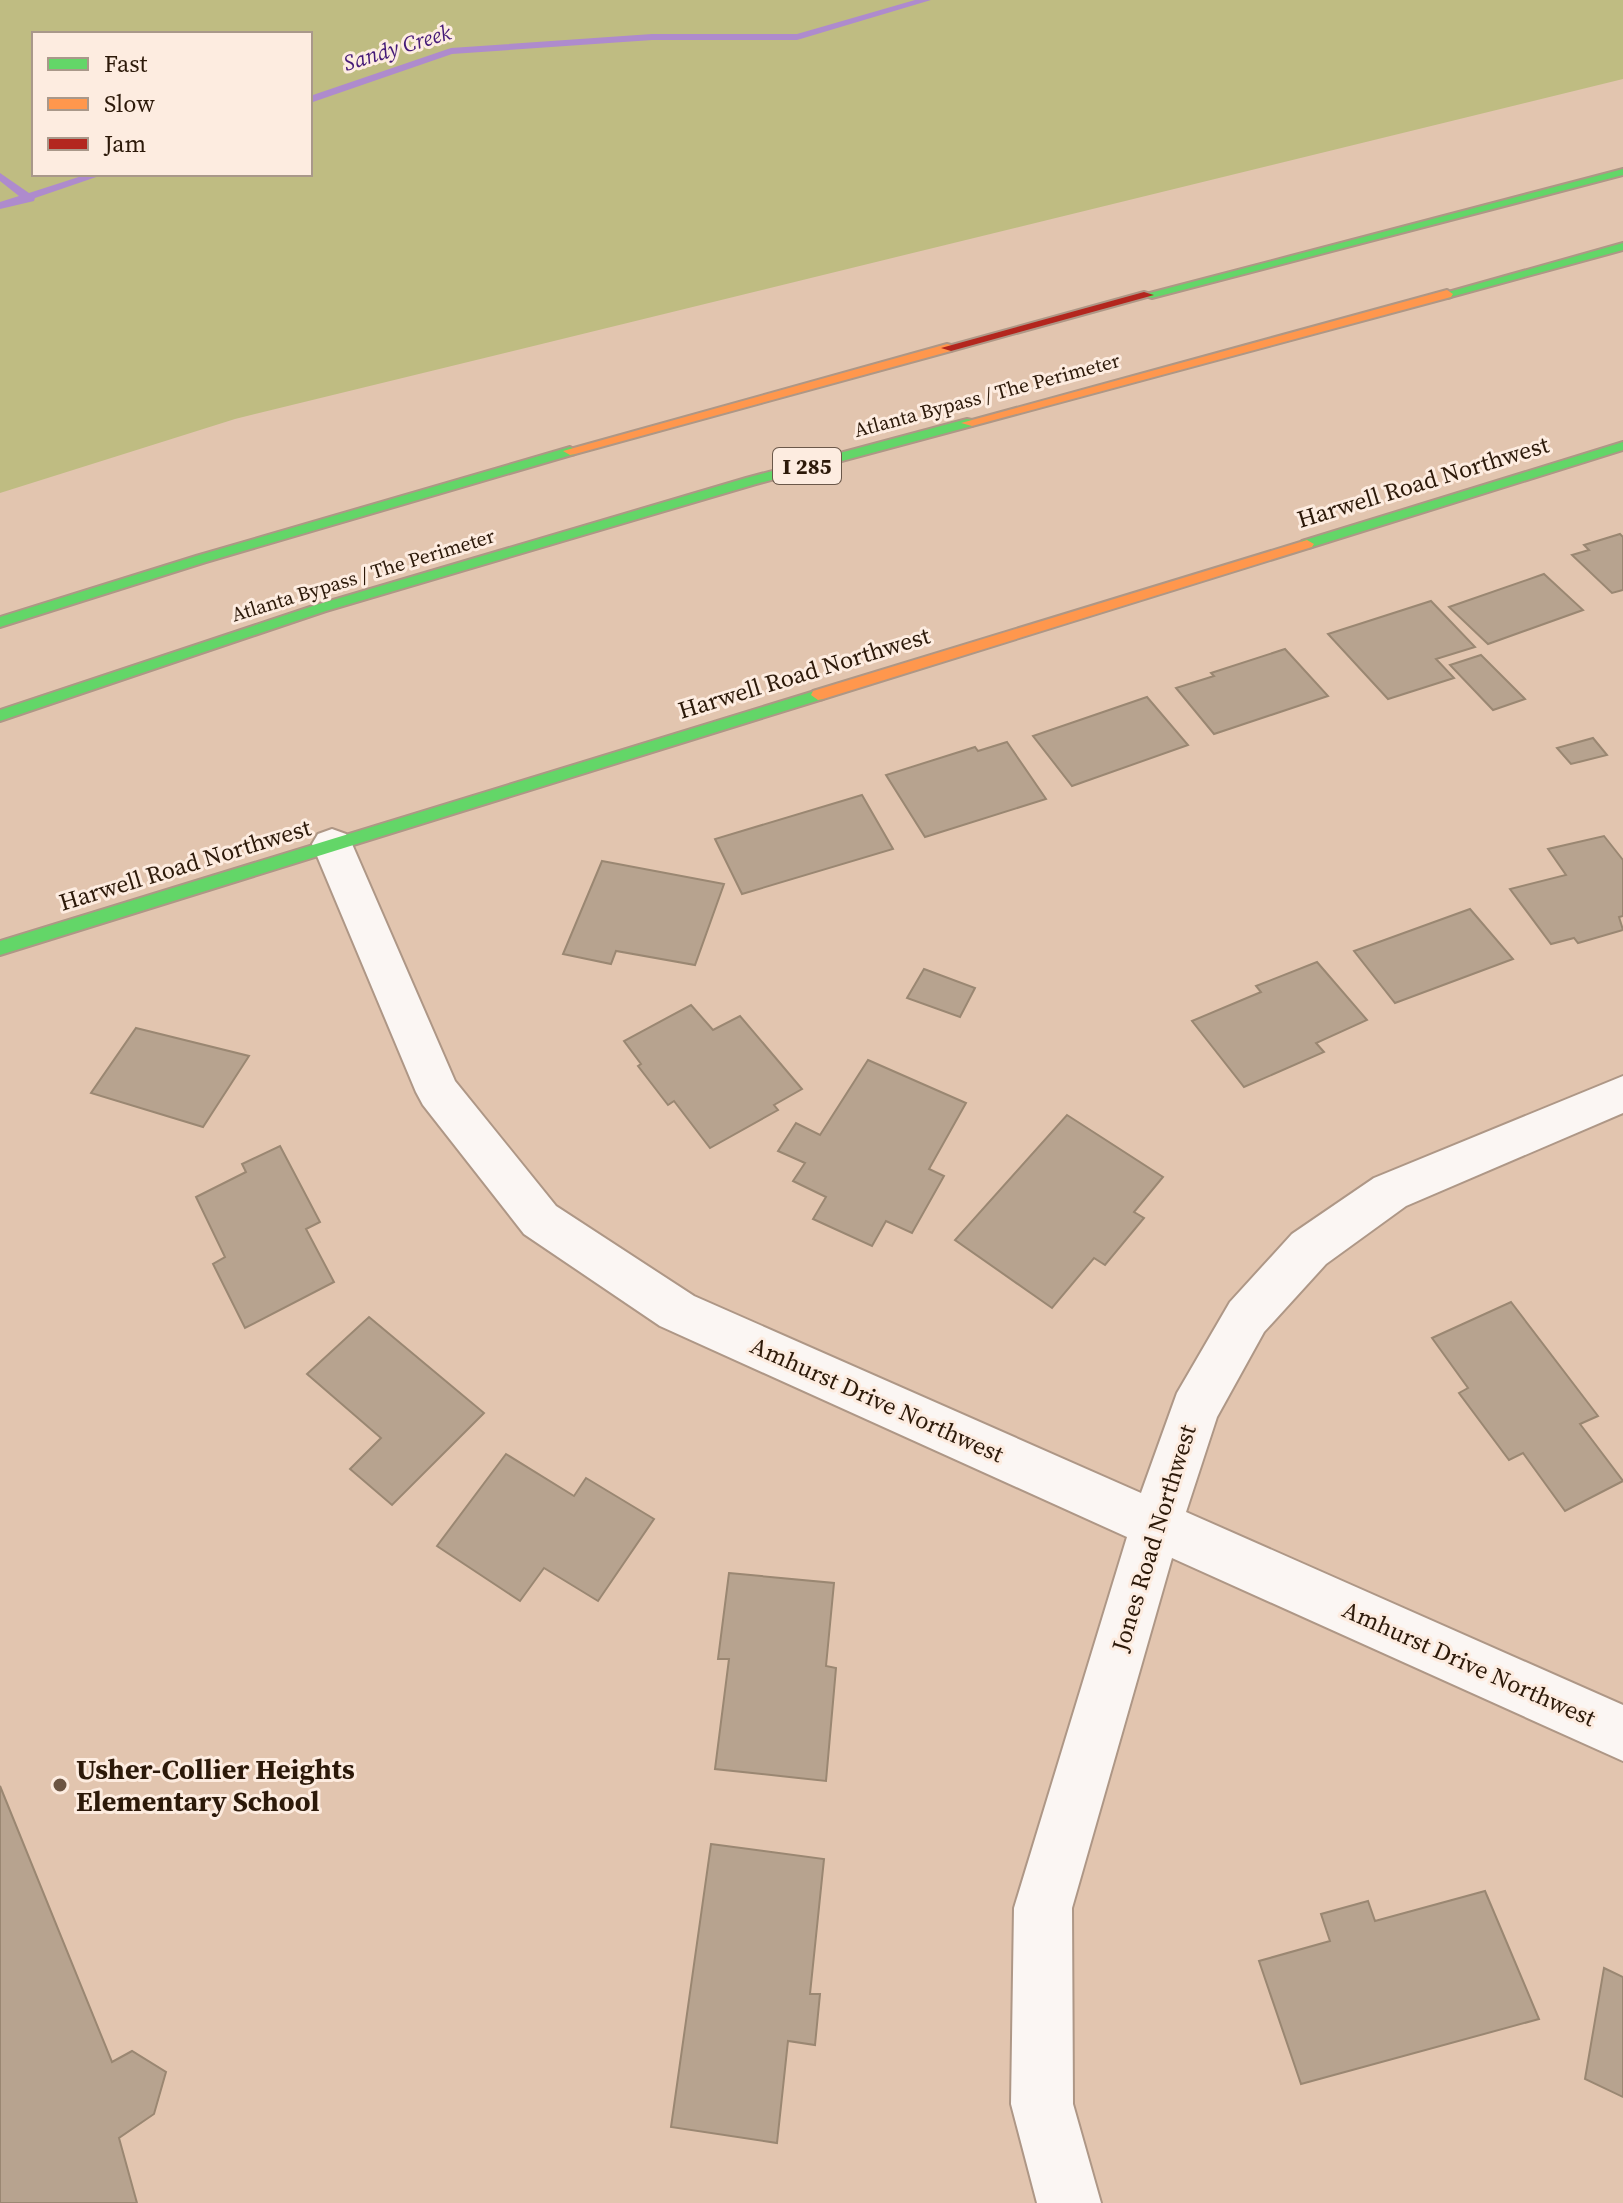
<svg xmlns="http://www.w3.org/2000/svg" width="1623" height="2203" font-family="'Source Serif 4',serif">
<rect width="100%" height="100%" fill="#e2c5af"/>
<path fill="#bfbc82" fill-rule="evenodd" d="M0 0H1623V79L235 419 0 493ZM34 34H310V174H34Z"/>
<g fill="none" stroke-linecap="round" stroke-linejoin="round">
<g fill="#ae8bcd" fill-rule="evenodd">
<polygon points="915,0 931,0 797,40 652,40 452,54 310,103 310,96 451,48 652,34 797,34"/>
<polygon points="0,173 29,193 88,174 105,174 35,198 34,201 0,209 0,202 19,196 0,181"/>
</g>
</g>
<g fill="#b7a38f" stroke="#9a8772" stroke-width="2">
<polygon points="1620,534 1623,537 1623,590 1612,593 1572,555 1589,550 1584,545"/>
<polygon points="1544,574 1583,610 1488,644 1449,607"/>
<polygon points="1431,601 1475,647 1436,659 1454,678 1388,699 1328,634"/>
<polygon points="1285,649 1328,696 1214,734 1176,688 1214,676 1211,673"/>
<polygon points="1481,655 1525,699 1493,710 1450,665"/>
<polygon points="1147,697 1188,745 1072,786 1033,736"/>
<polygon points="1593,738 1607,755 1571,764 1557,748"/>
<polygon points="1007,742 1046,799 925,837 886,775 975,747 978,751"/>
<polygon points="862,795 893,849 742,894 715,839"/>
<polygon points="1604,836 1623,860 1623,916 1619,917 1623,930 1578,943 1574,938 1551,944 1510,889 1566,875 1548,849"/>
<polygon points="602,861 724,884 695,965 616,951 611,964 563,954"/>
<polygon points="1470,909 1513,959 1395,1003 1354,951"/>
<polygon points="1317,962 1367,1020 1316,1043 1324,1052 1244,1087 1192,1021 1261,992 1256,986"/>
<polygon points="924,969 975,988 960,1017 907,998"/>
<polygon points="691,1005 713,1030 740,1016 802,1089 774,1105 778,1110 710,1148 674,1101 668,1105 638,1066 641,1064 624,1041"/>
<polygon points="136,1028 249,1056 203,1127 91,1093"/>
<polygon points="868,1060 966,1103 929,1169 944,1176 912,1233 886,1221 872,1246 813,1219 826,1197 793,1181 805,1163 778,1151 796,1123 820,1135"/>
<polygon points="1067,1115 1163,1177 1134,1212 1144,1218 1105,1265 1094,1258 1052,1308 955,1240"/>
<polygon points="280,1146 320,1222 306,1229 334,1282 245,1328 213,1264 225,1257 196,1197 246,1172 242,1164"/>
<polygon points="1511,1302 1598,1416 1580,1424 1623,1481 1565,1511 1523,1453 1509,1460 1459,1393 1468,1388 1432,1338"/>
<polygon points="369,1317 484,1413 392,1505 350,1469 381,1438 307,1374"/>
<polygon points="506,1454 574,1496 586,1478 654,1519 598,1601 544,1568 520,1601 437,1546"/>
<polygon points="729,1573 834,1583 826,1666 836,1668 826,1781 715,1769 729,1659 718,1659"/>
<polygon points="0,1786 112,2062 132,2051 166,2072 154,2114 119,2138 137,2203 0,2203"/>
<polygon points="711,1844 824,1859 810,1994 820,1994 815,2045 788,2041 777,2143 671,2127"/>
<polygon points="1485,1891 1539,2019 1301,2084 1259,1961 1330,1941 1321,1914 1368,1901 1375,1921"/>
<polygon points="1604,1968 1623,1977 1623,2097 1585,2079"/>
</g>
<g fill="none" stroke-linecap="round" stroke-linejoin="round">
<g stroke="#ae9786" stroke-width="4">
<polygon id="street" points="332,829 346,834 352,844 455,1081 556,1206 694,1296 1141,1493 1177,1393 1230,1302 1292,1234 1374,1178 1623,1076 1623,1113 1406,1206 1326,1264 1264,1332 1217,1417 1186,1512 1623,1705 1623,1761 1172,1558 1072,1908 1073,2104 1101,2203 1037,2203 1011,2104 1014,1908 1127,1537 660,1326 524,1234 423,1105 416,1092 312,844 318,834"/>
</g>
<g stroke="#ae9786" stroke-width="4">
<g id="fast">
<polygon points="1623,169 1623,175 1152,298 1142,295"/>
<polygon points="1623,243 1623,250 1447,298 1441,294"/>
<polygon points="967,419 972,420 972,426 756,484 326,611 0,721 0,710 316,605 746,478"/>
<polygon points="1623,442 1623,450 1312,547 1307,548 1300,544 1302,541"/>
<polygon points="570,447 577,451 575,454 206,562 0,627 0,617 196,556"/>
<polygon points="818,690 823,691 823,699 0,955 0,941"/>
</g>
</g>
<g stroke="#ae9786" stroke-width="4">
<g id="slow">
<polygon points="1447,290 1453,294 1451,297 972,426 961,423"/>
<polygon points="947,344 951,345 951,351 575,454 570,455 563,451"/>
<polygon points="1307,540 1314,544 1312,547 823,699 818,700 811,695 813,691"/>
</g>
</g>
<g stroke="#ae9786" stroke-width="4">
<polygon id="jam" points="1144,292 1154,295 951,351 941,348"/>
</g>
<use href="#street" fill="#fbf6f3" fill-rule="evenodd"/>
<use href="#fast" fill="#63d668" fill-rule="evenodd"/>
<use href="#slow" fill="#ff974d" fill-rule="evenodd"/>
<use href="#jam" fill="#b3261e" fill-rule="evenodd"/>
</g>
<circle fill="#6c5543" stroke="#fdece0" stroke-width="3" cx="60" cy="1785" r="8"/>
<g text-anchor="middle" stroke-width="6" stroke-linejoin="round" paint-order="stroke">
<g font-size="20" fill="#2c1909" stroke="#fdece0">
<text transform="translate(987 395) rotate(-15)" y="7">Atlanta Bypass / The Perimeter</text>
<text transform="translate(363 575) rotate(-17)" y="7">Atlanta Bypass / The Perimeter</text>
</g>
<g font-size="22" font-style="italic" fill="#441977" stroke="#fdece0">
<text transform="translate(397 47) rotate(-17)" y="8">Sandy Creek</text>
</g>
<rect fill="#fdece0" stroke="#6b584a" stroke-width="2" x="773" y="448" width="68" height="36" rx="6"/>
<g font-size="22" font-weight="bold" fill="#2c1909">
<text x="807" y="474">I 285</text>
</g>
<g font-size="24" fill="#2c1909" stroke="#fdece0">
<text transform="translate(1423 482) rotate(-17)" y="8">Harwell Road Northwest</text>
<text transform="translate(804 673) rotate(-17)" y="8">Harwell Road Northwest</text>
<text transform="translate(185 865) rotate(-17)" y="8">Harwell Road Northwest</text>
<text transform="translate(877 1400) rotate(24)" y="8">Amhurst Drive Northwest</text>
<text transform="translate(1154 1538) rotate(-73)" y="8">Jones Road Northwest</text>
<text transform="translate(1469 1664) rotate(24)" y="8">Amhurst Drive Northwest</text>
</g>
<g font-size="28" font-weight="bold" fill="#2c1909" stroke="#fdece0" text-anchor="start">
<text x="76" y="1779">Usher-Collier Heights<tspan x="76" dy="32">Elementary School</tspan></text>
</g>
</g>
<rect x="32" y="32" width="280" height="144" fill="#fdece0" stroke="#a9988a" stroke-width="2"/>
<rect x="48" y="58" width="40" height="12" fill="#63d668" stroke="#a9988a" stroke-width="2"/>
<text x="104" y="72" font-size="24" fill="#2c1909">Fast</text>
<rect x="48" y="98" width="40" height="12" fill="#ff974d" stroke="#a9988a" stroke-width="2"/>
<text x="104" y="112" font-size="24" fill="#2c1909">Slow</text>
<rect x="48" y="138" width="40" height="12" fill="#b3261e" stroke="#a9988a" stroke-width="2"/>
<text x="104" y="152" font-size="24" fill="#2c1909">Jam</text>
</svg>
